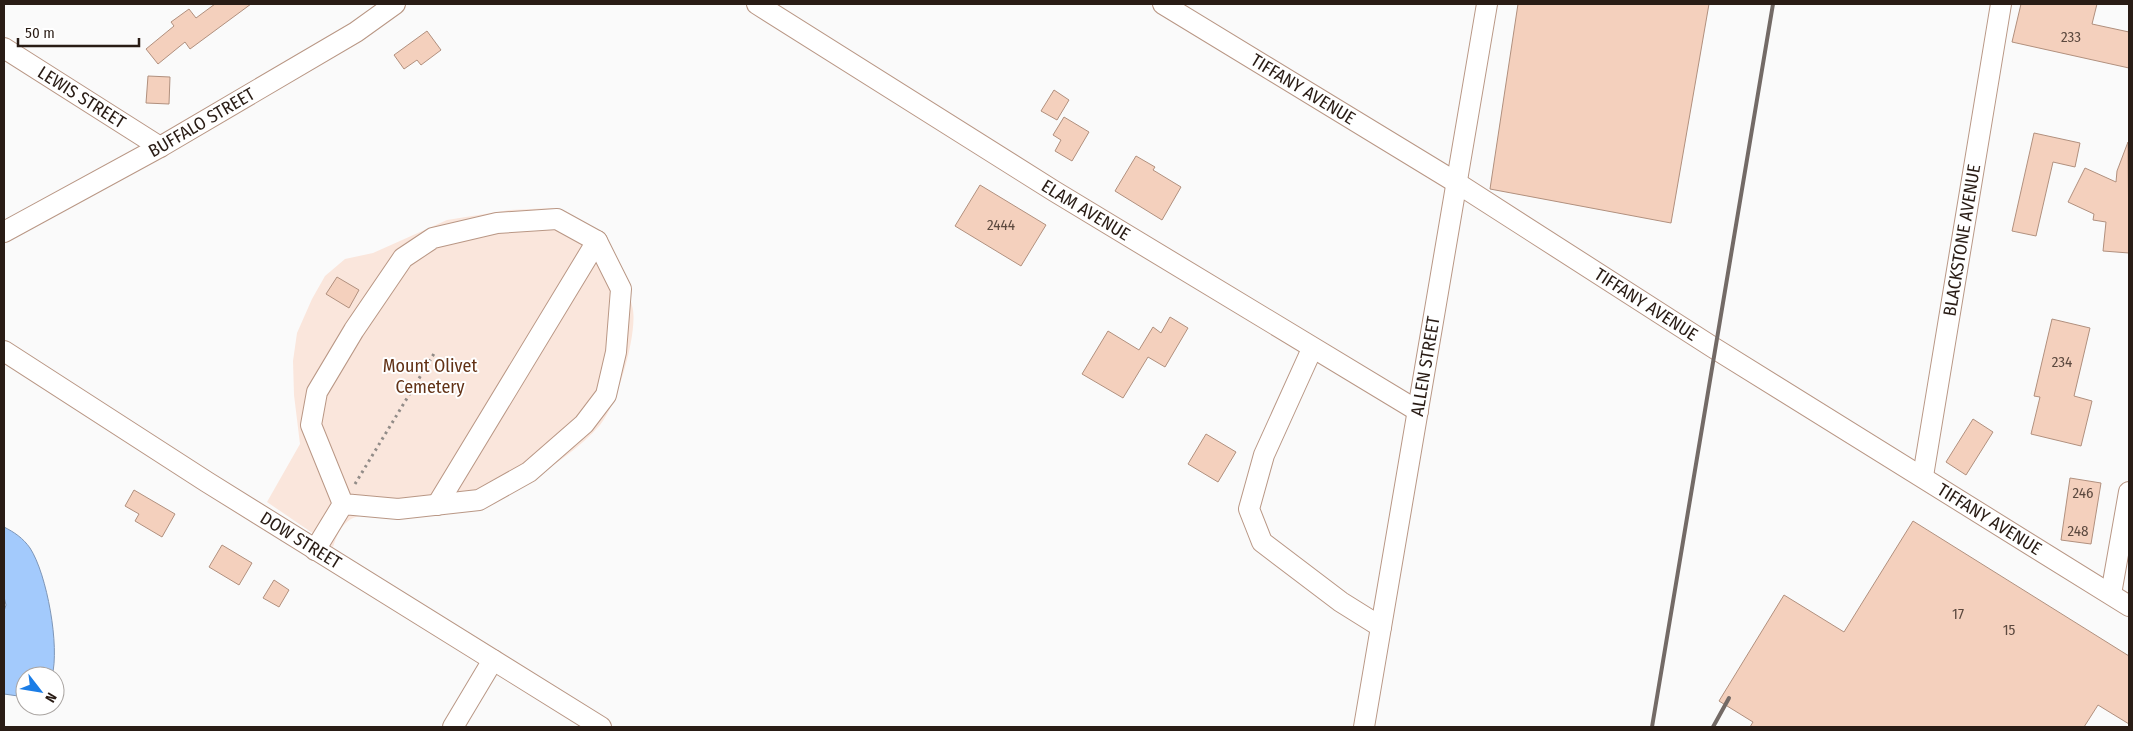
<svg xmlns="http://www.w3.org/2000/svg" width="2133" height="731" font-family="'Fira Sans Condensed',sans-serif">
<rect width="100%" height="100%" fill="#fafafa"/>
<path fill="#fae6dc" d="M552 208C572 215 589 222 604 237 618 252 629 290 633 310 637 336 617 405 600 425 580 448 551 467 526 483 503 497 457 514 430 516 409 518 369 509 351 519 341 525 336 537 333 547L267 502 300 444 294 395 293 361 297 333 312 299 325 276 345 259 373 253 447 220 510 210Z"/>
<path fill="#a3cafc" stroke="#7e96b7" d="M4 527C14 532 23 538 30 548 47 574 60 647 52 676H25V697L4 694V611L6 605 4 597Z"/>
<g fill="#f4d0bd" stroke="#b1907e">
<polygon points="215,4 251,4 190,49 185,42 158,64 146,49 174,26 171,22 189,9 196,18"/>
<polygon points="1518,4 1709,4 1671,223 1490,189"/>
<polygon points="2021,4 2097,4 2092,24 2129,32 2129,68 2012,42"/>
<polygon points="427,31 441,50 421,65 417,60 404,69 394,55"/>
<polygon points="148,76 170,77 169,104 146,103"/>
<polygon points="1054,90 1069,100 1057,120 1041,111"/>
<polygon points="1064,117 1089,132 1072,161 1055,151 1061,140 1053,135"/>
<polygon points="2034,133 2080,143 2075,167 2053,162 2036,236 2012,231"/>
<polygon points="2128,142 2129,253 2103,251 2106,222 2093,220 2094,214 2068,202 2085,168 2116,182 2117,171"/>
<polygon points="1136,156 1155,167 1153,170 1181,187 1162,220 1115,191"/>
<polygon points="980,185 1046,225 1021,266 955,226"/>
<polygon points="337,277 359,290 349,308 326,294"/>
<polygon points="1170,317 1188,328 1165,367 1148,357 1123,398 1082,374 1108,331 1139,350 1153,327 1161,333"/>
<polygon points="2052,319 2090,328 2074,396 2092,401 2081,446 2031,434 2040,397 2034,396"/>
<polygon points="1973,419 1993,432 1966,475 1946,462"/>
<polygon points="1206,434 1236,452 1218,482 1188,464"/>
<polygon points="2070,478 2101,483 2091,544 2061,540"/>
<polygon points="134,490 175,514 162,537 135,521 139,514 125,506"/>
<polygon points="1913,521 2129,656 2129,724 2098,705 2084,727 1750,727 1753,722 1719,701 1784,595 1844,632"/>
<polygon points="222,545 252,563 239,585 209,567"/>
<polygon points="274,580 289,590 279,607 263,598"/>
</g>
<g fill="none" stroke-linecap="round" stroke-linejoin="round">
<g stroke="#b99785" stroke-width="22">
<g id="minor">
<path id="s1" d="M757 4 1054 191 1418 411"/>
<path id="s2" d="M1163 4 1457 183 1714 348 2129 606"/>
<path id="s3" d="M4 48 160 147"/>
<path id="s4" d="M4 232 160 147 356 32 395 4"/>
<polyline points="1312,349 1264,455 1249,509 1262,542 1341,602 1381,627"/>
<path id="s5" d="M4 351 207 482 601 727"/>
<path id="s6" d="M1923 476 2001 4"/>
<polyline points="437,505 597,241"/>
<polyline points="315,550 343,504 398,509 479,500 529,472 584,424 606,395 616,352 621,289 597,241 557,219 497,223 433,238 403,258 354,330 317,392 311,425 343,504"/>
<polyline points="2111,594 2129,492"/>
<polyline points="453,727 493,660"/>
<path id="s7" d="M1364 727 1487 4"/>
</g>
</g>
<polyline stroke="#928c88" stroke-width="3" stroke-dasharray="2.5 4" stroke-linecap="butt" points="355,484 435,352"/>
<use href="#minor" stroke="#fff" stroke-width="20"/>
<g stroke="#736a66" stroke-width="4">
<polyline points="1652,727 1773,4"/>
<polyline points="1713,727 1729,698"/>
</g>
</g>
<g text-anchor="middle" stroke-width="4" stroke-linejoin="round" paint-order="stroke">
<g font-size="15" fill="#5c493f">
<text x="2071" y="42">233</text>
<text x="1001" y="230">2444</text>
<text x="2062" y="367">234</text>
<text x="2083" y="498">246</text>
<text x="2078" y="536">248</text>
<text x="1958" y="619">17</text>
<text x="2009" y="635">15</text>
</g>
<g font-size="18" fill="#291c15" stroke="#fff">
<text dy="6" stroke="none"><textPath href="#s2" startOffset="164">TIFFANY AVENUE</textPath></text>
<text dy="6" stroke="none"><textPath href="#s3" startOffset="92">LEWIS STREET</textPath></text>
<text dy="6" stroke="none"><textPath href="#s4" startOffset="226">BUFFALO STREET</textPath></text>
<text dy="6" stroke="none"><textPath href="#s1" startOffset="388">ELAM AVENUE</textPath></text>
<text dy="6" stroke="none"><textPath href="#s6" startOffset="239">BLACKSTONE AVENUE</textPath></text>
<text dy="6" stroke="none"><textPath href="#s2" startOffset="569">TIFFANY AVENUE</textPath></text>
<text dy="6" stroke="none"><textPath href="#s7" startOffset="366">ALLEN STREET</textPath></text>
<text dy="6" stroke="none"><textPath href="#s2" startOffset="974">TIFFANY AVENUE</textPath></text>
<text dy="6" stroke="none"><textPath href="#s5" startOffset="352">DOW STREET</textPath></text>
</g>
<g font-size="18" fill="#623216" stroke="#fff">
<text x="430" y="372">Mount Olivet<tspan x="430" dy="21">Cemetery</tspan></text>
</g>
</g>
<rect width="2133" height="731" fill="none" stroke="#291c15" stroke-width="10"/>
<g transform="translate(40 691) rotate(121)"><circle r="24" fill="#ffffff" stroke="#a9a4a1"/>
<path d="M0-4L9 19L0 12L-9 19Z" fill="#1b7de6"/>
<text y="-8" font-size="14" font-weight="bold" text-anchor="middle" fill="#291c15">N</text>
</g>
<path d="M18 38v8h121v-8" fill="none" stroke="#291c15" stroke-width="2.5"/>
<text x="25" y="38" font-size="15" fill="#291c15" stroke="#ffffff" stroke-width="4" paint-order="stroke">50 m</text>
</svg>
